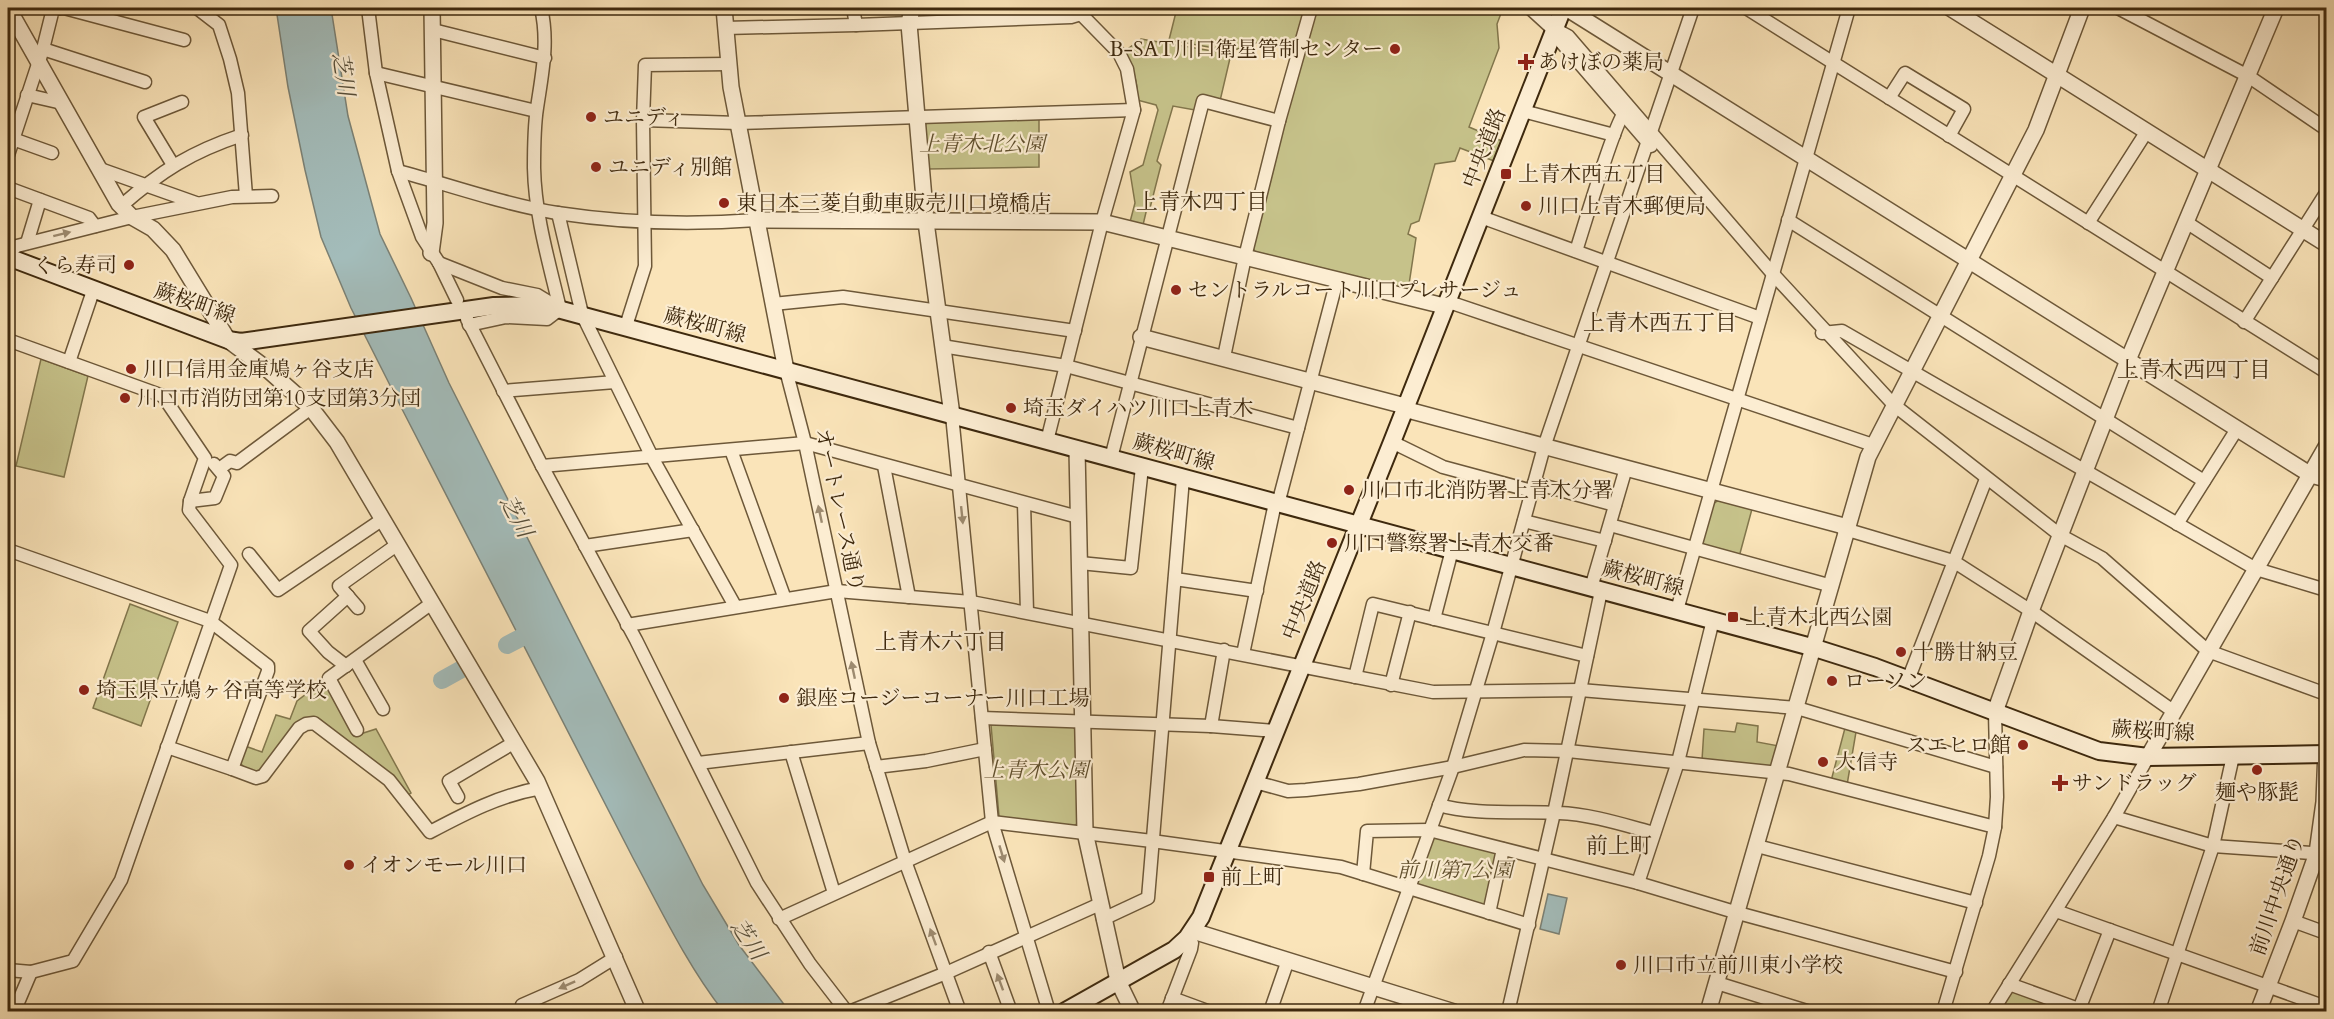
<svg xmlns="http://www.w3.org/2000/svg" width="2334" height="1019" font-family="Cardo,'Noto Serif JP',serif">
<rect width="100%" height="100%" fill="#fae4b9"/>
<filter id="stains"><feTurbulence type="fractalNoise" baseFrequency=".00333" numOctaves="4"/><feColorMatrix values="0 0 0 0 .2 0 0 0 0 .09 0 0 0 0 .02 0 0 0 .5 -.17"/></filter>
<radialGradient id="worn" r=".72"><stop offset=".6" stop-color="#630" stop-opacity="0"/><stop offset="1" stop-color="#630" stop-opacity=".3"/></radialGradient>
<g fill="#c6c28a" stroke="#82764c" stroke-width="1.5">
<polygon points="1177,8 1308,8 1298,47 1260,42 1231,51 1169,40"/>
<polygon points="1315,8 1503,8 1497,24 1499,48 1469,127 1502,141 1494,161 1460,148 1455,161 1435,164 1419,221 1411,224 1408,234 1416,238 1408,291 1256,253 1252,247"/>
<path d="M1141 39 1231 54 1220 101 1195 110 1173 106 1157 161 1161 165 1150 208H1147L1143 225 1130 222 1135 203 1130 172 1143 165 1158 110 1156 105 1137 100C1139 83 1132 67 1125 51Z"/>
<polygon points="1039,119 1039,167 928,169 925,125 928,121"/>
<polygon points="41,359 88,376 64,477 16,466"/>
<polygon points="1719,500 1752,509 1739,557 1706,548 1702,541 1713,504"/>
<polygon points="130,604 178,622 141,726 93,708"/>
<path d="M326 679 354 736 376 729 411 793 408 795 391 775 318 718 300 721 261 770C251 773 245 771 240 762L245 746 262 752 276 715 290 719 297 701Z"/>
<polygon points="996,723 1072,726 1077,731 1078,823 1072,827 1003,819 999,816 991,725"/>
<polygon points="1737,723 1758,726 1757,742 1779,746 1776,763 1769,766 1702,760 1704,729 1735,732"/>
<polygon points="1845,728 1856,732 1847,785 1831,781"/>
<polygon points="1437,836 1497,852 1488,906 1415,884 1432,837"/>
<polygon points="2014,991 2069,1012 1996,1012 2007,993"/>
</g>
<g fill="#a3bcba" stroke="#7b8175" stroke-width="1.5">
<path d="M276 8H331L348 116 380 234 411 298 449 383 703 885 739 945 789 1011H723C687 965 661 910 633 858L403 411 351 308 321 237 305 170 288 87Z"/>
<polygon points="1548,894 1567,898 1559,934 1540,929"/>
</g>
<g fill="none" stroke-linecap="round" stroke-linejoin="round">
<g stroke="#a3bcba" stroke-width="18">
<polyline points="507,645 542,627"/>
<polyline points="442,680 460,670"/>
</g>
<g stroke="#6d5839" stroke-width="15">
<g id="minor">
<polyline points="197,8 219,25 230,59 238,93 246,196"/>
<polyline points="368,8 376,73 398,171 422,237 439,263 457,300"/>
<path d="M541 8C549 42 542 74 537 108 534 127 534 149 534 168 535 216 549 262 560 309"/>
<polyline points="853,8 856,25 1071,17 1081,14"/>
<polyline points="1746,8 2326,372"/>
<polyline points="2118,8 2248,76 2326,129"/>
<polyline points="725,28 856,25"/>
<polyline points="1555,29 1568,36 1773,274 1894,405 2060,535 2102,558 2208,651 2326,694"/>
<polyline points="1555,29 1562,43 1651,146"/>
<polyline points="433,30 545,58"/>
<polyline points="43,49 145,82"/>
<polyline points="376,73 536,111"/>
<polyline points="27,95 62,103"/>
<polyline points="1889,98 1905,73 1964,109 1949,136"/>
<polyline points="1523,111 1614,135"/>
<polyline points="643,120 738,123 1134,110"/>
<polyline points="1279,121 1311,8"/>
<polyline points="13,139 52,153"/>
<polyline points="8,155 43,49 53,9 64,8 184,40"/>
<polyline points="173,165 144,117 182,102"/>
<polyline points="100,169 196,203"/>
<path d="M398 171C450 185 503 204 557 213 623 223 690 225 757 220"/>
<polyline points="8,188 89,218 95,226"/>
<path d="M121 206C161 171 191 152 242 135"/>
<polyline points="558,213 582,314 654,461 735,606"/>
<polyline points="1481,217 1760,318"/>
<polyline points="1788,220 2204,481"/>
<polyline points="2186,222 2272,278"/>
<polyline points="2088,223 2147,131"/>
<polyline points="27,243 40,200"/>
<path d="M1576 251C1583 230 1615 120 1626 110"/>
<polyline points="8,252 17,246 132,217 232,197 272,196"/>
<polyline points="439,263 502,288 537,295 560,309 547,319 506,317 469,325"/>
<polyline points="1446,301 1873,445"/>
<polyline points="773,304 843,297 1075,331"/>
<polyline points="467,319 542,466 636,640 757,883 810,964 847,1012"/>
<polyline points="2244,322 2326,193"/>
<polyline points="626,326 645,266 643,120 645,65 728,64"/>
<polyline points="1822,333 1842,331 2256,569 2326,590"/>
<polyline points="8,340 163,396 205,458 190,501 189,510 231,565 121,880 73,961 31,972 8,970"/>
<polyline points="942,346 1066,366 1298,428"/>
<polyline points="69,362 93,291"/>
<polyline points="786,370 805,443 869,743 905,861 960,1012"/>
<polyline points="503,391 615,382"/>
<polyline points="952,415 992,822 1049,1012"/>
<polyline points="1047,441 1102,222 1134,110 1127,69 1119,53 1075,8"/>
<polyline points="1392,442 1443,467 1532,491"/>
<polyline points="731,450 785,599"/>
<polyline points="1111,458 1203,101 1279,121 1245,257 1224,357"/>
<polyline points="542,466 805,443 1078,517"/>
<polyline points="884,466 909,597"/>
<polyline points="219,469 230,461 237,463 311,408"/>
<polyline points="1534,483 1615,505"/>
<polyline points="190,501 215,498 224,476 214,464"/>
<polyline points="1024,503 1027,612"/>
<polyline points="1278,504 1337,280"/>
<polyline points="1524,521 1605,541"/>
<polyline points="2177,524 2237,429"/>
<polyline points="1610,525 1832,586"/>
<polyline points="1848,530 1953,561 2031,611 2173,711"/>
<polyline points="585,546 693,530"/>
<polyline points="8,550 210,621 268,666 268,671 232,769 167,747"/>
<polyline points="249,554 278,590 383,519"/>
<polyline points="1080,563 1131,568 1142,467"/>
<polyline points="1175,579 1257,591"/>
<polyline points="1591,588 1626,468"/>
<polyline points="358,608 339,586 398,544"/>
<polyline points="1677,610 1849,8"/>
<polyline points="1434,619 1452,550"/>
<polyline points="627,625 837,591 971,602 1433,692 1580,690 1797,708 1996,767"/>
<polyline points="1243,654 1275,503"/>
<polyline points="355,660 383,709"/>
<polyline points="346,666 328,652 309,631 348,596"/>
<polyline points="1355,677 1373,604 1587,656"/>
<polyline points="1908,680 1986,479"/>
<polyline points="1391,685 1410,612"/>
<polyline points="982,718 1211,726 1276,731"/>
<polyline points="1211,726 1224,650"/>
<polyline points="357,730 329,678 432,603"/>
<polyline points="791,752 834,893"/>
<polyline points="698,763 869,743"/>
<polyline points="876,767 926,761 985,749"/>
<path d="M232 769 256 778 263 776 299 728 306 724 314 723 389 780 430 832C466 813 500 795 541 788"/>
<polyline points="1255,782 1288,791 1306,790 1359,784 1453,767 1524,750 1568,751 1789,774 1995,827"/>
<polyline points="458,797 449,781 515,742"/>
<path d="M1439 805C1471 815 1524 811 1559 813 1590 814 1624 825 1654 833"/>
<polyline points="2114,817 2213,846 2326,854"/>
<polyline points="1757,846 1976,903"/>
<polyline points="1363,874 1367,831 1429,830 1638,883 1738,913 1956,972"/>
<polyline points="1638,883 1678,762 1713,620"/>
<polyline points="2056,911 2326,1007"/>
<polyline points="1489,913 1503,849"/>
<polyline points="779,919 992,822 1152,841 1341,867 1529,925"/>
<polyline points="1103,919 1148,898 1183,478"/>
<polyline points="2293,921 2326,933"/>
<polyline points="989,952 1011,1012"/>
<polyline points="1717,983 1810,1012"/>
<polyline points="2009,984 2084,1011"/>
<polyline points="1172,998 1210,1012"/>
<polyline points="14,1012 31,972"/>
<polyline points="525,1012 522,1005 579,980 616,957"/>
<polyline points="849,1012 946,973 1100,904"/>
<polyline points="1167,1012 1191,949 1192,943 1187,938"/>
<polyline points="1270,1012 1288,960"/>
<polyline points="1364,1012 1453,767 1493,633 1544,447 1693,8"/>
<polyline points="1508,1012 1554,813 1601,591"/>
<polyline points="1943,1012 1989,856 1995,827 1997,797 1995,712"/>
<polyline points="1992,1012 2114,817 2148,757"/>
<polyline points="2078,1012 2110,930"/>
<polyline points="2158,1012 2213,846 2233,756"/>
</g>
</g>
<g stroke="#6d5839" stroke-width="18">
<g id="tertiary">
<polyline points="8,8 119,204 132,217 153,229 173,250 228,340 267,369 311,408 337,442 537,781 638,1012"/>
<polyline points="724,8 731,87 786,370"/>
<polyline points="912,8 909,24 926,222 952,415"/>
<polyline points="1532,8 1555,29"/>
<polyline points="1566,8 2311,475 2326,479"/>
<polyline points="1950,8 2326,244"/>
<polyline points="757,220 1102,222 1444,306"/>
<polyline points="431,253 435,223 432,8"/>
<polyline points="1141,337 1405,406"/>
<polyline points="1404,409 1840,525 1848,530"/>
<polyline points="1077,449 1085,832 1118,981 1133,1012"/>
<polyline points="1995,712 2031,611 2128,360 2276,8"/>
<polyline points="2148,757 2326,447"/>
<polyline points="1193,931 1454,1012"/>
<polyline points="1708,1012 1868,457 2036,130 2082,8"/>
<polyline points="2258,1012 2293,921 2317,853 2324,802 2326,750"/>
</g>
</g>
<g stroke="#3e290e" stroke-width="20">
<g id="secondary">
<polyline points="8,257 228,340 241,342 494,306 543,305 1815,648 1875,667 2099,751 2148,757 2326,754"/>
<polyline points="1064,1012 1174,950 1187,938 1201,917 1392,442 1563,8"/>
</g>
</g>
<use href="#minor" stroke="#fcedd2" stroke-width="12"/>
<use href="#tertiary" stroke="#fcedd2" stroke-width="15"/>
<use href="#secondary" stroke="#fcedd2" stroke-width="16"/>
</g>
<defs><path id="oneway-solid" d="M-6-.8H1V-3.2L6.5 0L1 3.2V.8H-6Z" transform="scale(1.5)"/></defs>
<g fill="#9d8b70">
<use href="#oneway-solid" transform="translate(62 234) rotate(-14)"/>
<use href="#oneway-solid" transform="translate(820 514) rotate(-102)"/>
<use href="#oneway-solid" transform="translate(962 515) rotate(84)"/>
<use href="#oneway-solid" transform="translate(853 670) rotate(-102)"/>
<use href="#oneway-solid" transform="translate(1002 854) rotate(73)"/>
<use href="#oneway-solid" transform="translate(933 937) rotate(-110)"/>
<use href="#oneway-solid" transform="translate(1000 982) rotate(-110)"/>
<use href="#oneway-solid" transform="translate(567 985) rotate(156)"/>
</g>
<g fill="#8f2418" stroke="#fcedd2" stroke-width="2">
<circle cx="1395" cy="49" r="6"/>
<path d="M1523 53h6v6h6v6h-6v6h-6v-6h-6v-6h6z"/>
<circle cx="591" cy="117" r="6"/>
<circle cx="596" cy="167" r="6"/>
<rect x="1500" y="168" width="12" height="12" rx="3"/>
<circle cx="724" cy="203" r="6"/>
<circle cx="1526" cy="206" r="6"/>
<circle cx="129" cy="265" r="6"/>
<circle cx="1176" cy="290" r="6"/>
<circle cx="131" cy="369" r="6"/>
<circle cx="125" cy="398" r="6"/>
<circle cx="1011" cy="408" r="6"/>
<circle cx="1349" cy="490" r="6"/>
<circle cx="1332" cy="543" r="6"/>
<rect x="1727" y="611" width="12" height="12" rx="3"/>
<circle cx="1901" cy="652" r="6"/>
<circle cx="1832" cy="681" r="6"/>
<circle cx="84" cy="690" r="6"/>
<circle cx="784" cy="698" r="6"/>
<circle cx="2023" cy="745" r="6"/>
<circle cx="1823" cy="762" r="6"/>
<circle cx="2257" cy="770" r="6"/>
<path d="M2057 774h6v6h6v6h-6v6h-6v-6h-6v-6h6z"/>
<circle cx="349" cy="865" r="6"/>
<rect x="1203" y="871" width="12" height="12" rx="3"/>
<circle cx="1621" cy="965" r="6"/>
</g>
<g text-anchor="middle" stroke-width="4.5" stroke-linejoin="round" paint-order="stroke">
<g font-size="21" fill="#3e290e" stroke="#fcedd2" text-anchor="start">
<text x="1383" y="56" text-anchor="end">B-SAT川口衛星管制センター</text>
<text x="1538" y="69">あけぼの薬局</text>
<text x="603" y="124">ユニディ</text>
<text x="608" y="174">ユニディ別館</text>
<text x="1518" y="181">上青木西五丁目</text>
<text x="736" y="210">東日本三菱自動車販売川口境橋店</text>
<text x="1538" y="213">川口上青木郵便局</text>
<text x="117" y="272" text-anchor="end">くら寿司</text>
<text x="1188" y="297">セントラルコート川口プレサージュ</text>
<text x="143" y="376">川口信用金庫鳩ヶ谷支店</text>
<text x="137" y="405">川口市消防団第10支団第3分団</text>
<text x="1023" y="415">埼玉ダイハツ川口上青木</text>
<text x="1361" y="497">川口市北消防署上青木分署</text>
<text x="1344" y="550">川口警察署上青木交番</text>
<text x="1745" y="624">上青木北西公園</text>
<text x="1913" y="659">十勝甘納豆</text>
<text x="1844" y="688">ローソン</text>
<text x="96" y="697">埼玉県立鳩ヶ谷高等学校</text>
<text x="796" y="705">銀座コージーコーナー川口工場</text>
<text x="2011" y="752" text-anchor="end">スエヒロ館</text>
<text x="1835" y="769">大信寺</text>
<text x="2072" y="790">サンドラッグ</text>
<text x="2257" y="799" text-anchor="middle">麺や豚髭</text>
<text x="361" y="872">イオンモール川口</text>
<text x="1221" y="884">前上町</text>
<text x="1633" y="972">川口市立前川東小学校</text>
</g>
<g font-size="21" font-style="italic" fill="#604f2d" stroke="#fcedd2">
<text x="982" y="151">上青木北公園</text>
<text x="1036" y="777">上青木公園</text>
<text x="1455" y="877">前川第7公園</text>
</g>
<g font-size="21" fill="#3e290e" stroke="#fcedd2">
<text transform="translate(1484 148) rotate(-69)" y="7">中央道路</text>
<text transform="translate(195 303) rotate(19)" y="7">蕨桜町線</text>
<text transform="translate(705 325) rotate(15)" y="7">蕨桜町線</text>
<text transform="translate(1174 452) rotate(16)" y="7">蕨桜町線</text>
<text transform="translate(840 510) rotate(78)" y="7">オートレース通り</text>
<text transform="translate(1643 578) rotate(15)" y="7">蕨桜町線</text>
<text transform="translate(1304 600) rotate(-68)" y="7">中央道路</text>
<text transform="translate(2153 731) rotate(3)" y="7">蕨桜町線</text>
<text transform="translate(2277 895) rotate(-71)" y="7">前川中央通り</text>
</g>
<g font-size="22" font-style="italic" fill="#574e39" stroke="#fcedd2">
<text transform="translate(344 74) rotate(81)" y="8">芝川</text>
<text transform="translate(517 516) rotate(62)" y="8">芝川</text>
<text transform="translate(749 939) rotate(56)" y="8">芝川</text>
</g>
<g font-size="22" fill="#3e290e" stroke="#fcedd2">
<text x="1202" y="209">上青木四丁目</text>
<text x="1660" y="330">上青木西五丁目</text>
<text x="2194" y="377">上青木西四丁目</text>
<text x="941" y="649">上青木六丁目</text>
<text x="1619" y="853">前上町</text>
</g>
</g>
<rect width="2334" height="1019" fill="none" stroke="#fae4b9" stroke-width="30"/>
<rect x="9" y="9" width="2316" height="1001" fill="none" stroke="#3e290e" stroke-width="3"/>
<rect x="15" y="15" width="2304" height="989" fill="none" stroke="#3e290e" stroke-width="1.5"/>
<rect width="100%" height="100%" filter="url(#stains)"/>
<rect width="100%" height="100%" fill="url(#worn)"/>
</svg>
